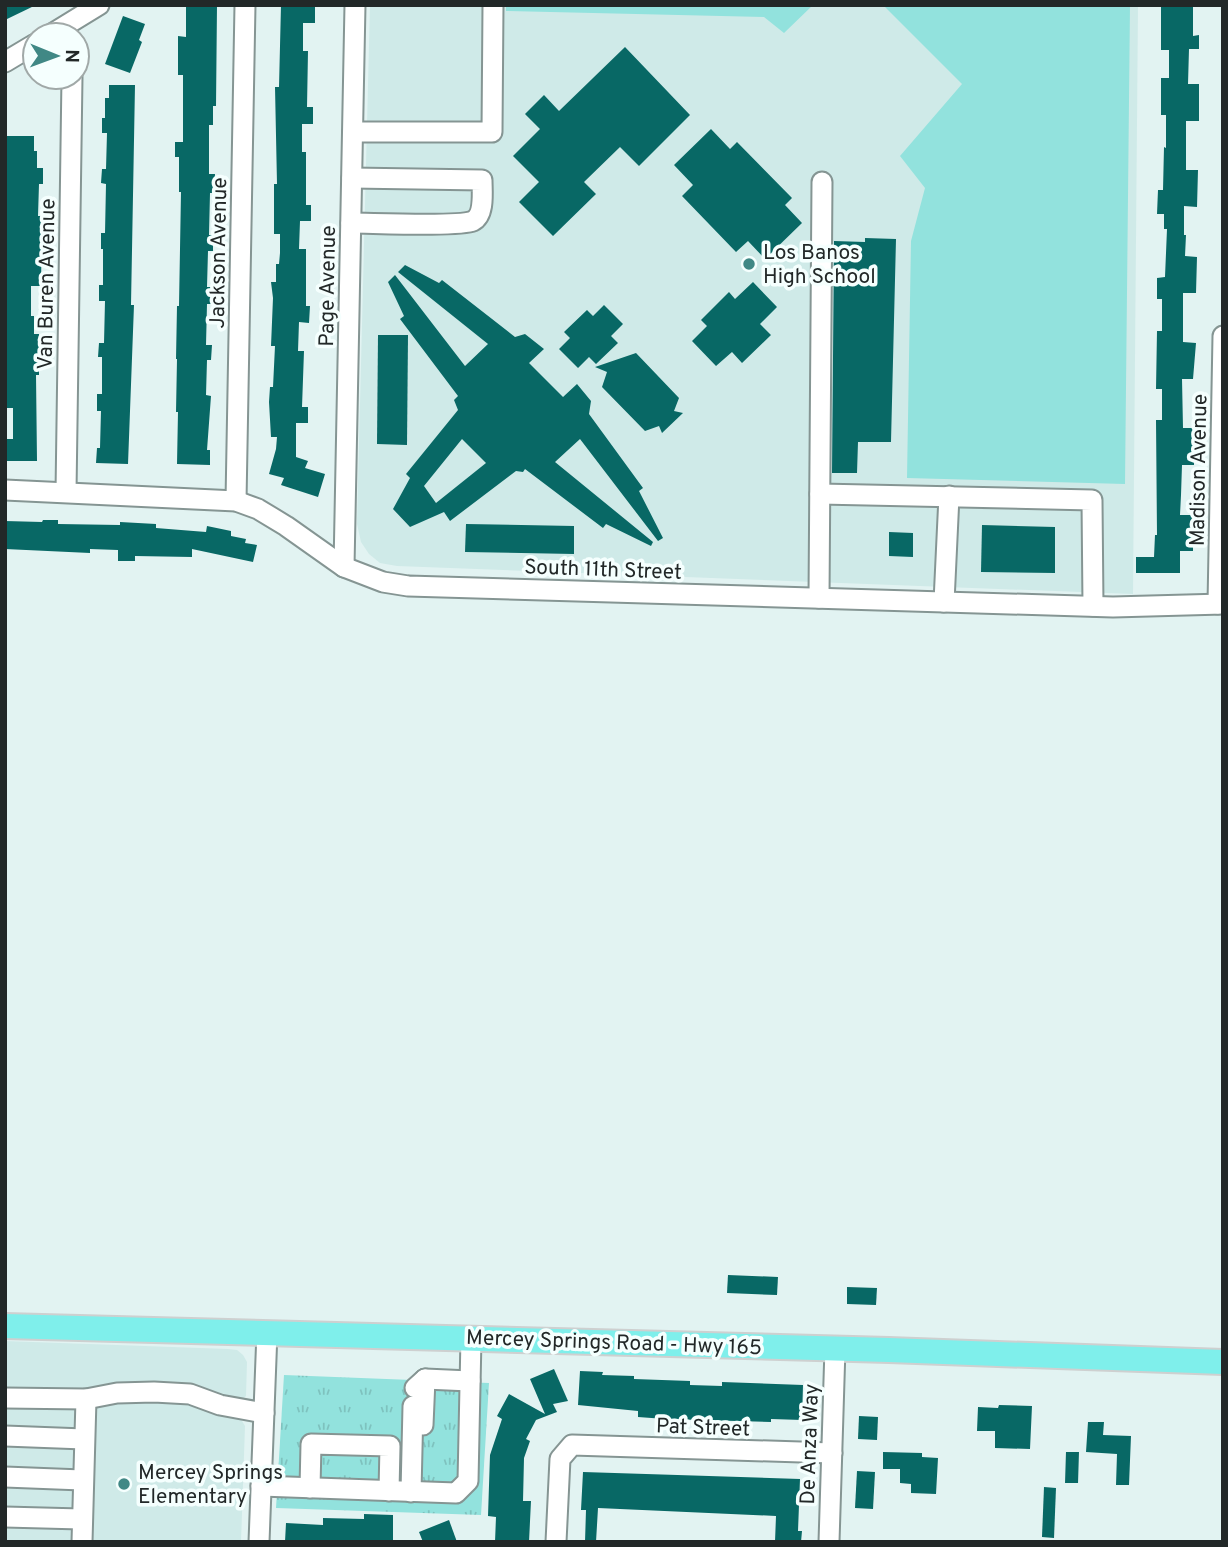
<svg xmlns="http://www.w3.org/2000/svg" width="1228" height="1547" font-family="Overpass,sans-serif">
<defs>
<pattern id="grass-tufts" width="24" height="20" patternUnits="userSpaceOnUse" patternTransform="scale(1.75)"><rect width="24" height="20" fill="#92e2dd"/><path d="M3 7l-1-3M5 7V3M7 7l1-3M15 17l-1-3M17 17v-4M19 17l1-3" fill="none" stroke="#7ec2be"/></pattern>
</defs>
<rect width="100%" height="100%" fill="#e2f3f2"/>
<g fill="#cfeae8">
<polygon points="370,5 1138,5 1133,594 397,566 380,563 369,554 361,542 357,524"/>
<polygon points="5,1341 228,1349 237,1350 243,1355 247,1362 246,1396 240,1401 239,1416 245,1426 241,1542 5,1542"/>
</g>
<polygon fill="url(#grass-tufts)" points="284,1375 489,1383 481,1515 276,1508"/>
<g fill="#92e2dd">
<polygon points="506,5 813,5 784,33 764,17 506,11"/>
<polygon points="883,5 1130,5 1125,484 907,478 911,241 925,188 900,156 962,84"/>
</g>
<g fill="#086865" fill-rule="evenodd">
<polygon points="5,5 36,5 5,20"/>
<polygon points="186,5 217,5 216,106 213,106 213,125 209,125 209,174 215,174 214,193 210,193 209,235 213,235 213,251 208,251 207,287 213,287 212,304 207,304 206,345 212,345 211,360 207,360 206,395 211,396 207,450 210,450 210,465 177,464 178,412 176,412 177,359 176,359 177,306 179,306 181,192 179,192 179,157 175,157 175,142 183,142 183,75 178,75 178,36 186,37"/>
<polygon points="281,5 315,6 315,23 303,23 303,51 308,51 307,107 313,107 313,124 302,124 302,152 306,152 306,205 311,205 311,221 300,221 299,249 306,249 306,306 310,306 309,323 299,322 298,351 304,351 302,407 308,407 308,423 296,423 296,457 308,461 305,468 325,474 318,497 281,485 284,478 269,474 276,449 277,437 271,437 269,402 270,387 273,387 275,346 271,346 273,298 271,282 276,282 276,264 279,264 280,253 280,234 274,234 274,184 277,184 275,87 279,87"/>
<polygon points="1161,5 1193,5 1193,36 1199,35 1199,49 1189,49 1188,84 1199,84 1199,121 1186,121 1186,170 1198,170 1197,207 1184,206 1184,235 1186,235 1185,256 1197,257 1196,293 1183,293 1183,342 1196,343 1193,379 1182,379 1183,428 1194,428 1194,465 1182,465 1181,495 1180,515 1193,515 1193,551 1180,551 1180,573 1136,573 1136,557 1154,557 1155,535 1157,535 1156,420 1162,420 1162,389 1156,389 1157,331 1162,331 1162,299 1157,299 1157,278 1165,277 1167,229 1164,229 1164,214 1157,214 1158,190 1163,190 1164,147 1166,148 1166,115 1161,115 1161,78 1169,78 1169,50 1161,50"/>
<polygon points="123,16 145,24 139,40 142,42 130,73 105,64"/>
<polygon points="625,47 690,115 639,166 620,147 584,182 596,194 553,236 519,202 539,182 513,156 540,129 525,114 544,95 559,111"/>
<polygon points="109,85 135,85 131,305 134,305 128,464 96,463 97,448 100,448 101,411 97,411 97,394 102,394 102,357 98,357 99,343 104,343 105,301 99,301 99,285 103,285 103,249 101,249 101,233 105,233 106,184 101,183 102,169 106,169 107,133 102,133 102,118 105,118 105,98 109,98"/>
<polygon points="711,129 730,149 737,142 792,198 785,205 802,223 765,259 748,241 736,252 682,196 693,185 674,165"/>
<polygon points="7,136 34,136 34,151 37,151 37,168 43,168 43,184 39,184 38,216 42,216 41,286 31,286 31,316 34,316 34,334 39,334 39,375 36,375 37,461 5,461 5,439 13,439 13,408 6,408"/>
<polygon points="865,238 896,239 891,442 858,442 857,473 832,473 834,241 865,242"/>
<path d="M405 265 439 283 442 280 515 337 525 334 544 349 529 363 563 397 577 384 591 401 589 414 643 488 639 491 663 538 658 541 580 439 555 462 653 542 651 546 606 524 603 528 525 469 523 472 516 471 450 521 444 512 410 527 393 509 410 478 406 474 458 410 454 400 458 396 400 319 404 316 388 282 395 275 465 366 488 344 398 272ZM462 439 486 463 436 503 424 486Z"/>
<polygon points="753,282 777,307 760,324 771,335 742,363 732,352 716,366 692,341 707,326 701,320 729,292 735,299"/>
<polygon points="604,305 623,324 611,336 618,343 596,364 589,357 578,368 559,349 570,338 564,332 587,310 593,316"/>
<polygon points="378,335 408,335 407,445 377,444"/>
<polygon points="636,353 679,398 674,411 683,413 662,433 659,426 645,431 602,387 607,372 595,367"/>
<polygon points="43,520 58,520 58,524 120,525 120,522 156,524 156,528 206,532 207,526 231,531 231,536 246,539 245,543 257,545 253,562 192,549 192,557 135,556 135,561 118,561 118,550 90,549 90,553 5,549 5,521 42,522"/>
<polygon points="466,524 574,526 574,554 465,552"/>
<polygon points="982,525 1055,527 1055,573 981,572"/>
<polygon points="889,532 913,533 913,557 889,556"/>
<polygon points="728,1275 778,1277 777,1295 727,1293"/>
<polygon points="847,1287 877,1288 876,1305 847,1304"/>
<polygon points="554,1369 568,1401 553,1404 557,1412 536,1420 526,1439 530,1441 524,1458 523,1501 531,1501 529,1542 495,1542 496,1517 488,1516 490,1455 502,1419 497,1416 509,1394 545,1414 530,1379"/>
<polygon points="580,1371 603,1372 602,1375 634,1376 634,1379 690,1381 690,1385 722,1386 722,1382 803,1385 802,1420 771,1419 771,1422 665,1419 638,1417 638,1411 578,1405"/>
<polygon points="999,1405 1032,1406 1030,1449 995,1448 995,1431 977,1431 978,1407 998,1408"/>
<polygon points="859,1416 878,1417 877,1440 858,1439"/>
<polygon points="1088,1422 1104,1422 1103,1435 1131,1436 1129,1485 1116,1485 1117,1454 1086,1452"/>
<polygon points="883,1452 922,1453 922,1457 938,1458 936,1494 911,1493 911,1484 900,1483 900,1469 883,1469"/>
<polygon points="1066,1452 1079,1452 1078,1483 1065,1483"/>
<polygon points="857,1471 875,1472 873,1509 855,1508"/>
<polygon points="583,1472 800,1479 798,1531 802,1531 801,1542 775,1542 776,1516 598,1508 596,1542 585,1542 586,1510 581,1510"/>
<polygon points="1044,1487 1056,1488 1054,1538 1042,1537"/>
<polygon points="364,1514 393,1515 393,1542 285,1542 286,1523 323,1525 323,1518 364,1519"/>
<polygon points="449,1520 457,1542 423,1542 419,1532"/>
</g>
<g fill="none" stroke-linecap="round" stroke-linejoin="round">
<g stroke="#859593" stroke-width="23">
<g id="minor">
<polyline points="50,35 99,5"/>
<polyline points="5,62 35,44"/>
<polyline points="353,132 492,132 493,5"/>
<path d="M351 223C372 223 459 227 473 221 485 215 482 191 482 180L352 178"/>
<polyline points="5,490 236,501 258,509 286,526 344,567 383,582 408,586 1113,607 1223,604"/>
<polyline points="66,492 72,77"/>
<polyline points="820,494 1092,500 1093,606"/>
<polyline points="236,501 245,5"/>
<polyline points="344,567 355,5"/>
<polyline points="819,598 822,182"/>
<polyline points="944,602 949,496"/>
<polyline points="1218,604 1223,336"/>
<polyline points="415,1388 425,1379 470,1381"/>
<polyline points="5,1398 86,1399 117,1393 154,1392 190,1394 220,1405 264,1413"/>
<polyline points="423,1425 425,1379"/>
<polyline points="5,1436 84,1439"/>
<polyline points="5,1477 82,1480"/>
<polyline points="261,1486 456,1493 468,1481 471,1338"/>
<polyline points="310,1488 311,1444 390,1446 389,1491"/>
<polyline points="411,1492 413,1406"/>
<polyline points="5,1517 81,1519"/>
<polyline points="82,1542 86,1399"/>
<polyline points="259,1542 267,1332"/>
<polyline points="556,1542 560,1459 572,1445 832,1453"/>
<polyline points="829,1542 835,1348"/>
</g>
</g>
<g stroke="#ced0d0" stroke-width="28">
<polyline id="major" points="5,1326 889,1350 1223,1362"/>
</g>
<use href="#minor" stroke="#fff" stroke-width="19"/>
<use href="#major" stroke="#7fefeb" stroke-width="24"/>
</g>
<g fill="#408885" stroke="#f5fffe" stroke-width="2.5">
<circle cx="749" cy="264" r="7"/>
<circle cx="124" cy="1484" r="7"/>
</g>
<g text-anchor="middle" stroke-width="7" stroke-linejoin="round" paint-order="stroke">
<g font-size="21" fill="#222828" stroke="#f5fffe" text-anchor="start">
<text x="763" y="259">Los Banos<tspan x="763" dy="24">High School</tspan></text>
<text x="138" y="1479">Mercey Springs<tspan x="138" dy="24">Elementary</tspan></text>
</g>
<g font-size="21" fill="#222828" stroke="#f5fffe">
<text transform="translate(218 253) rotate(-89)" y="7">Jackson Avenue</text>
<text transform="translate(46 284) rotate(-89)" y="7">Van Buren Avenue</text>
<text transform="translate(327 286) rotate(-89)" y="7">Page Avenue</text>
<text transform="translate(1198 470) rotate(-89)" y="7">Madison Avenue</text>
<text transform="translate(603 569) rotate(2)" y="7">South 11th Street</text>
<text transform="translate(614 1342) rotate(2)" y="7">Mercey Springs Road - Hwy 165</text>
<text transform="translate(703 1427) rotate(2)" y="7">Pat Street</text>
<text transform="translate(809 1444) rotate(-88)" y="7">De Anza Way</text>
</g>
</g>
<rect width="1228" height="1547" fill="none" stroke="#222828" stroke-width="14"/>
<g transform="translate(56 56) rotate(91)"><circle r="33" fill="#f5fffe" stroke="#a1a9a8" stroke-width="2"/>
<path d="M0-5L12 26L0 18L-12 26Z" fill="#408885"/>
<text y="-10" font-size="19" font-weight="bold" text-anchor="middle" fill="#222828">N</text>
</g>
</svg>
